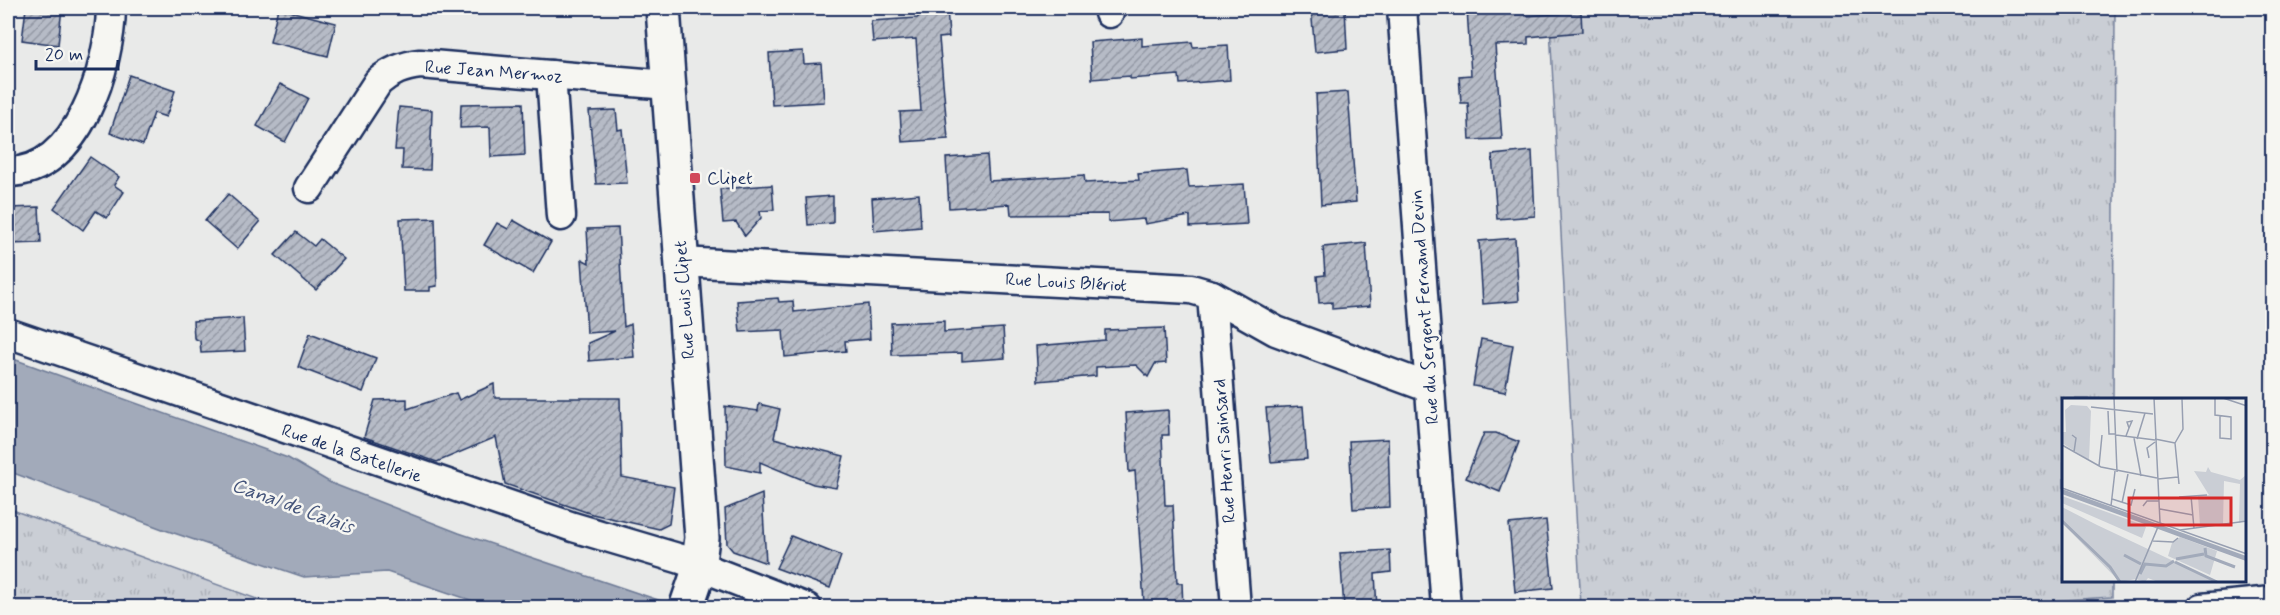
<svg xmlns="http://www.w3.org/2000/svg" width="2280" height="615" font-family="Mynerve,sans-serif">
<defs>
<pattern id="grass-tufts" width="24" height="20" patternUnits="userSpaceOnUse" patternTransform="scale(1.5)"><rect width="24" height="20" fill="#caced5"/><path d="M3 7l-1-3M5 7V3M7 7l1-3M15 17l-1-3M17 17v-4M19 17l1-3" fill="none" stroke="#adb1b9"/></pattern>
<pattern id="building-hatch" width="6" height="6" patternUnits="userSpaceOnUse" patternTransform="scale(1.5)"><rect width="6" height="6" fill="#b6bbc6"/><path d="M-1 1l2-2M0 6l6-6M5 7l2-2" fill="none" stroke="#9398a4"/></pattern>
</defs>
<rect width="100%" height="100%" fill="#e9eae9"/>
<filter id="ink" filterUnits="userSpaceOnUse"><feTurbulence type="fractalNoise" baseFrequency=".0167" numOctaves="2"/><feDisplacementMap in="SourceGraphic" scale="12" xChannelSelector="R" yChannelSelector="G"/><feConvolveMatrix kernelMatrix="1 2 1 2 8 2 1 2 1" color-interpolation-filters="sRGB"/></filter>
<g filter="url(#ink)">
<g fill="url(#grass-tufts)" stroke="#727e9a" stroke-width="1.5">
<polygon points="1549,8 2115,8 2113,399 2064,399 2064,580 2112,581 2112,597 1940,608 1581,607"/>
<polygon points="8,508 18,512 279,607 8,607"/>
</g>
<polygon fill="#a2aaba" stroke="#6c7995" stroke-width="1.5" points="8,357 288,458 331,483 459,533 679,607 491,607 387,572 304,577 165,530 8,471"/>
<g fill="url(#building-hatch)" stroke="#1b2f5e" stroke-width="1.5">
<polygon points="26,8 62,8 58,45 22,40"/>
<polygon points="278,8 336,23 328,56 270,42"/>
<polygon points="929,8 947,8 949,37 939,38 948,139 902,142 900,112 921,111 916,39 873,42 871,21 917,18"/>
<polygon points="1311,8 1345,8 1347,49 1315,52"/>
<polygon points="1467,8 1526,8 1526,16 1581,12 1582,32 1528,37 1528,44 1495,45 1502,139 1470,140 1468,103 1461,103 1459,76 1471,75"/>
<polygon points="1142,38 1142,46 1192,42 1193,47 1228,45 1230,80 1180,84 1179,75 1130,79 1130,76 1092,79 1090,42"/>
<polygon points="803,51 804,64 821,63 824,102 772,105 769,53"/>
<polygon points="129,75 175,91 166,117 154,113 143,145 110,133"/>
<polygon points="280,84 308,98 285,142 257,126"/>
<polygon points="1348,92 1356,202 1321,205 1316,94"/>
<polygon points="523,103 525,155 491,157 490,127 460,128 461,104"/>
<polygon points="399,107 432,110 430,170 402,169 403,150 395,150"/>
<polygon points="616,110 618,130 622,129 627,183 596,184 589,111"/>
<polygon points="1532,151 1535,216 1497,219 1492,155"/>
<polygon points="987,155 989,181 1084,175 1085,183 1139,180 1138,174 1187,170 1189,187 1244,184 1247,224 1190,227 1190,216 1145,224 1144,219 1108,222 1108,214 1011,215 1010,204 949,208 946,158"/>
<polygon points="90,157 119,177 114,185 124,192 107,218 96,211 83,230 54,208"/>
<polygon points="772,185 774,210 760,211 761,218 745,236 736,222 723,223 720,189"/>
<polygon points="228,194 260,222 237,249 205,221"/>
<polygon points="919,194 921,227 874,231 872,198"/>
<polygon points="833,196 833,223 808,225 806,198"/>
<polygon points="39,207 41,243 8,244 8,208"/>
<polygon points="435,218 437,286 430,287 430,291 404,291 400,219"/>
<polygon points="513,220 551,242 533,273 484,245 497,223 508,229"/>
<polygon points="618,228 624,327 631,324 634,357 589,361 588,343 615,331 587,333 582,259 589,263 587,229"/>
<polygon points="296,232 314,246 320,239 344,259 316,290 275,255"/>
<polygon points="1515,238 1519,301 1483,304 1479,241"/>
<polygon points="1366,243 1370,306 1332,309 1332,302 1319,303 1317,276 1325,275 1323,247"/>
<polygon points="778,298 779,302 793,301 794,312 868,304 870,339 845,341 846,351 785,357 783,330 740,332 737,301"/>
<polygon points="243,318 245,351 201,353 200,341 194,338 193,321"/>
<polygon points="944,321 944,332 1003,328 1005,358 962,361 962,353 892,355 891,323"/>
<polygon points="1164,328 1166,363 1155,364 1148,377 1136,365 1096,367 1096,376 1038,381 1036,346 1105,340 1105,330"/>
<polygon points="310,333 376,358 363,392 298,367"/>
<polygon points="1481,339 1513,345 1505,392 1473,386"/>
<polygon points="494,384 495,398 620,398 622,477 674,487 669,524 659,529 592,514 505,484 496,437 437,462 364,437 375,400 407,399 407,409 456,393 459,400"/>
<polygon points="759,404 780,409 774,438 844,456 836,488 813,484 760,462 760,473 726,466 725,406 758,411"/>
<polygon points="1303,406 1307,459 1271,462 1266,408"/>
<polygon points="1168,410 1169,435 1162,435 1165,505 1173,505 1177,583 1182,583 1183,608 1146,608 1144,603 1135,471 1129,472 1126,413"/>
<polygon points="1484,433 1496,433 1519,442 1500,492 1466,478"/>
<polygon points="1388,439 1390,507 1353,509 1349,441"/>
<polygon points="762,494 766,563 733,551 727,544 725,509"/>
<polygon points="1546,520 1553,588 1515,592 1509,524"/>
<polygon points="791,536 841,556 830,588 776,568"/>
<polygon points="1390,550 1391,572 1375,574 1377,608 1344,608 1340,553"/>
</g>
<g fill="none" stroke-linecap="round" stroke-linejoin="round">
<g stroke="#1b2f5e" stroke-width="33">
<g id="street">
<polyline points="1109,8 1109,13"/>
<polyline points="1402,8 1446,608"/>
<polyline points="551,75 561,216"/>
<path d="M8 172C79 172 110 65 111 8"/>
<path d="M309 188 378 82C391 71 403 66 420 64L668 85"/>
<polyline points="681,262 1191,289 1212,295 1276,331 1430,388"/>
<polyline points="1212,295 1236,608"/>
<polyline points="8,333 573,527 681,559 807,608"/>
<polyline points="2202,608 2272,601"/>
</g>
</g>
<g stroke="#1b2f5e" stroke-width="38">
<polyline id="secondary" points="663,8 702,538 697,576 686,608"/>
</g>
<use href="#street" stroke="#f6f6f2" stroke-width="28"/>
<use href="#secondary" stroke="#f6f6f2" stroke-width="33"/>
</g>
</g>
<rect fill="#d1495b" stroke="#f6f6f2" stroke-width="2" x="689" y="172" width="12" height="12" rx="3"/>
<g text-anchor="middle" stroke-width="5" stroke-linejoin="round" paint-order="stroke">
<g font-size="18" fill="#1b2f5e" stroke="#f6f6f2">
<text transform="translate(494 71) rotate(4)" y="6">Rue Jean Mermoz</text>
<text transform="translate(1066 282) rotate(3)" y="6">Rue Louis Blériot</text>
<text transform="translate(684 300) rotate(-94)" y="6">Rue Louis Clipet</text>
<text transform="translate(1424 307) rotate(-94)" y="6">Rue du Sergent Fernand Devin</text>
<text transform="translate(1224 451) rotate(-94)" y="6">Rue Henri Sainsard</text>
<text transform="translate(352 453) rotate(19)" y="6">Rue de la Batellerie</text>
</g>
<g font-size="18" fill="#1b2f5e" stroke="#f6f6f2" text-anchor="start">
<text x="707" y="184">Clipet</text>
</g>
<g font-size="20" font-style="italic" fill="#44547a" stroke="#f6f6f2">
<text transform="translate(293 505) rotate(20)" y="7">Canal de Calais</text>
</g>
</g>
<g transform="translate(2062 398)">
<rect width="184" height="184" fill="#e9eae9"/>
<path d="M146 69 149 74 178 82 184 77V122L177 125 178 86 162 83 161 126 138 128 136 98 147 97 132 73 144 74ZM0 98 81 127 84 129 80 140 0 105ZM0 109 35 127 156 184H96L86 180 83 184 74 181 58 184 0 125ZM118 139 155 153 148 177 106 158 110 145Z" fill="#caced5"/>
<path d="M9 7 25 8 29 13 27 62 0 45V34H4L3 12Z" fill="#caced5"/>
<path d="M0 91 184 158V163L0 96Z" fill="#a2aaba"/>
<path fill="none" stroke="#a2aaba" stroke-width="3" d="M0 123 48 169 58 184M143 150 144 158 173 169M62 157 79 166M114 161 142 156M113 164 155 184M78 176 83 166 104 168 112 163"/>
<path fill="none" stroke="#979fb1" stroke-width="1.5" d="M52 0 55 74M153 0V17L169 19V41L158 40V18M161 0 185 8M92 1 150 0M29 9 91 16M46 13 47 36H54M10 37 14 40 12 54M54 37 93 42M64 38 67 30 70 23 65 24 67 30M72 40 79 78M75 41 83 15M93 41 113 45M113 45 121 31 120 1M113 45 117 86M0 47 39 69 95 80M87 60 85 50 93 44M37 68 40 37M96 81 116 79M0 90 185 156M129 98 132 130M117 99 145 97M50 101 69 107 73 91M60 105 66 76M49 108 53 73M81 108 85 103H97M98 111 131 117M118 132 185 123M91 143 111 144 116 140M73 184 98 124 92 0"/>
<path fill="#d62828" fill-opacity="0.15" stroke="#d62828" stroke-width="3" d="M67 100H169V127H67Z"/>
<rect width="184" height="184" fill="none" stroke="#1b2f5e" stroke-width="3"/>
</g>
<rect width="2280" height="615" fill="none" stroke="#f6f6f2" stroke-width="30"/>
<rect x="15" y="15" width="2250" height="585" fill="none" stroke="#1b2f5e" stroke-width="2" filter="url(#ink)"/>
<path d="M36 60v9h82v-9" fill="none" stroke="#1b2f5e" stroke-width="3"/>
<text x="45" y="60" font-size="18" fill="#1b2f5e" stroke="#f6f6f2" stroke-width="4.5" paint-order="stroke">20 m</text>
</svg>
